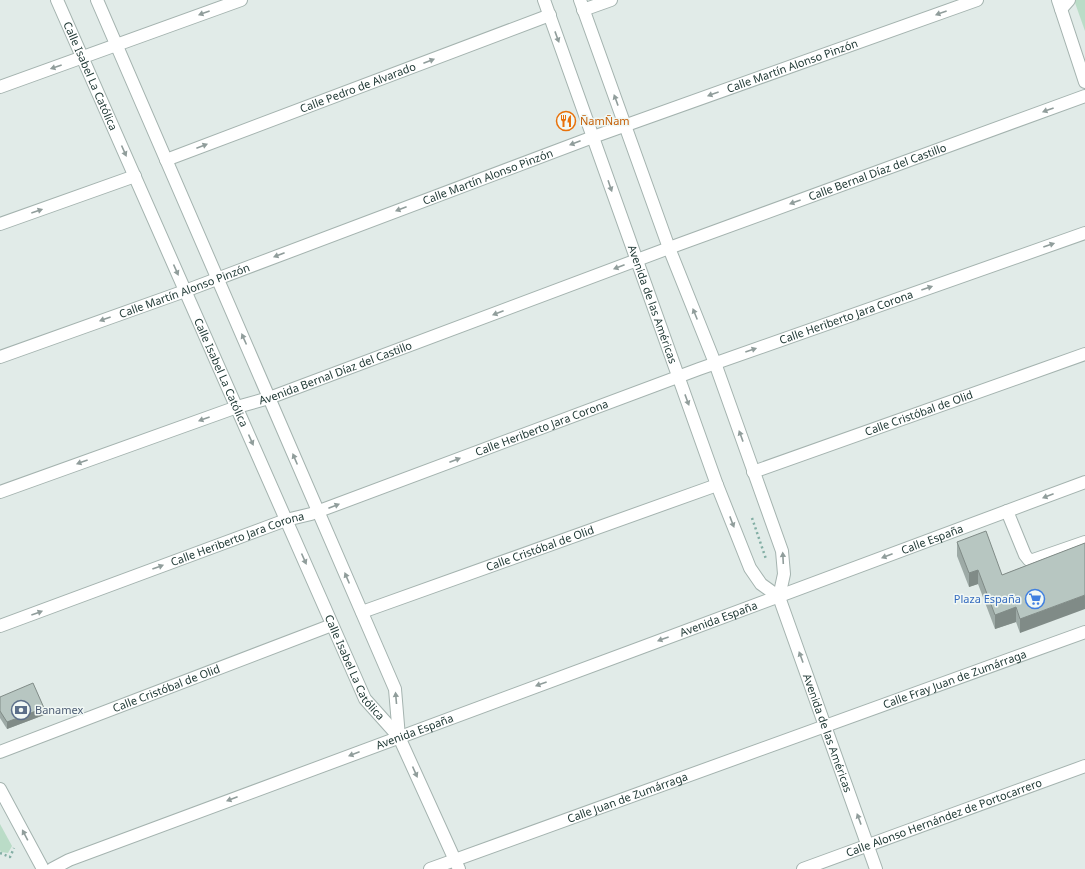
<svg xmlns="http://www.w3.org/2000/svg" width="1085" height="869" font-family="'Noto Sans',sans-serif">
<rect width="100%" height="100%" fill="#e1ebe8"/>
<g fill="#badcc7">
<polygon points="1074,0 1085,0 1085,31"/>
<polygon points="0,824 12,846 8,853 1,852 0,850"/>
</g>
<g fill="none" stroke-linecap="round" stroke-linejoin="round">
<g stroke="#a4b3af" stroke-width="14">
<g id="minor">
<path id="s1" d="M57 0 365 699 399 737 459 869"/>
<polyline points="97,0 395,689 399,737"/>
<path id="s2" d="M544 0 717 485 750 568 761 584 779 597"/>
<path id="s3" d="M580 0 669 248 715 363 782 551 784 574 779 597 876 869"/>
<polyline points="1058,0 1085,82"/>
<polyline points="1061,9 1069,0"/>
<polyline points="583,10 611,0"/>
<polyline points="0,87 241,0"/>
<path id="s4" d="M166 160 550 15"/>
<polyline points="0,224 135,176"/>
<path id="s5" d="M0 357 185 291 593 137 977 0"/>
<path id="s6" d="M753 472 1085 354"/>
<path id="s7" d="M0 492 237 407 269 398 669 248 1085 96"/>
<polyline points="1007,511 1025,555 1029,560 1033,560 1085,542"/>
<path id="s8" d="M362 612 717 485"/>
<path id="s9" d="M0 626 286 520 311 514 699 369 1085 233"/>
<path id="s10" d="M0 752 332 625"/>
<polyline points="0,789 43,869"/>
<path id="s11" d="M52 869 69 860C407 734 747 609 1085 482"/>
<path id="s12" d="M430 869 1085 632"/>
<path id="s13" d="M803 869 1085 766"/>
</g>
</g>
<g stroke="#82aea4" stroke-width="2.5" stroke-dasharray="2 3" stroke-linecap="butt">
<polyline points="752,518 766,559"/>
<polyline points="0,853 10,857 14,848"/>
</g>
<use href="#minor" stroke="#fff" stroke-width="12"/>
</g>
<g fill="#9daaa6">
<polygon points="957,542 1002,575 1085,543 1020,633 1016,622 995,629 978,584 969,587 957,556"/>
<polygon points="0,697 44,715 7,729 0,718"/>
</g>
<g fill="#808b87">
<polygon points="978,570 978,584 969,587 969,573"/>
<polygon points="1085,595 1085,609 1020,633 1020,619"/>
<polygon points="1016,607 1016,622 995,629 995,615"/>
<polygon points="44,708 44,715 7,729 7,722"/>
</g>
<g fill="#b7c6c1" stroke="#808b87">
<polygon points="986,531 1002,575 1085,543 1085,595 1020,619 1016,607 995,615 978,570 969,573 957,542"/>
<polygon points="33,683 44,708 7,722 0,711 0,697"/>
</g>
<defs><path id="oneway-solid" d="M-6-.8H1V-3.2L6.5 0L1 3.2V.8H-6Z"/></defs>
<g fill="#909d9b">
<use href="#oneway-solid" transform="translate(204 13) rotate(160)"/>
<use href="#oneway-solid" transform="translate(941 13) rotate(160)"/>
<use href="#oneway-solid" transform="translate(557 37) rotate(70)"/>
<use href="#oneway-solid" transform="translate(429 61) rotate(-21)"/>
<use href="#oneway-solid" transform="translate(56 67) rotate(161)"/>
<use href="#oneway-solid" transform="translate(713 94) rotate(160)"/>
<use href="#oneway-solid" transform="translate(616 100) rotate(-110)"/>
<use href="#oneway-solid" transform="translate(1048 110) rotate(160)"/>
<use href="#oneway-solid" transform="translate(575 143) rotate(159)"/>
<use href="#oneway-solid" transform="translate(202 146) rotate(-21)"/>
<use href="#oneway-solid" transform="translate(124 151) rotate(66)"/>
<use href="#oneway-solid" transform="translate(610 186) rotate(71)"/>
<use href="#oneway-solid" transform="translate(795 202) rotate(160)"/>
<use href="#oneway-solid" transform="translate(401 209) rotate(159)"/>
<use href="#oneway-solid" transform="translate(37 211) rotate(-19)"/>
<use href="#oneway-solid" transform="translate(1049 245) rotate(-19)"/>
<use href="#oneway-solid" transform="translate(279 255) rotate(159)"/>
<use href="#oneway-solid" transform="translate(619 267) rotate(159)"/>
<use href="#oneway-solid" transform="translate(176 270) rotate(66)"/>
<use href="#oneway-solid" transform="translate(927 288) rotate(-19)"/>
<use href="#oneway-solid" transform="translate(498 313) rotate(159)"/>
<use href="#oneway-solid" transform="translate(695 314) rotate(-112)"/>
<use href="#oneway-solid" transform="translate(105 319) rotate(160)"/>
<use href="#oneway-solid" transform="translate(244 339) rotate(-114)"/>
<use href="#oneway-solid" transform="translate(751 350) rotate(-19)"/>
<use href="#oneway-solid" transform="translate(687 400) rotate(70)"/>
<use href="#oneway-solid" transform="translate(204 419) rotate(160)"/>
<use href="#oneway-solid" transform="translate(741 436) rotate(-110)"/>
<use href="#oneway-solid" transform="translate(251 440) rotate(66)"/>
<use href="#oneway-solid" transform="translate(295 459) rotate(-113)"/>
<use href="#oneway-solid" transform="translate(455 460) rotate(-21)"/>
<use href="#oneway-solid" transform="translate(82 462) rotate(160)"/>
<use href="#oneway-solid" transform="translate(1048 496) rotate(159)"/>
<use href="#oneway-solid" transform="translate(334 506) rotate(-21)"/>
<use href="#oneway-solid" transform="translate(732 522) rotate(69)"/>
<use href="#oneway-solid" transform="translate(887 556) rotate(159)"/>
<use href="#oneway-solid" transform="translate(783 558) rotate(-93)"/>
<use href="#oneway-solid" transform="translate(304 559) rotate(66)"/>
<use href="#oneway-solid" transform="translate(158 567) rotate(-20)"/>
<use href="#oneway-solid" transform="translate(347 578) rotate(-113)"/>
<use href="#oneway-solid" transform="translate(37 613) rotate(-20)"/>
<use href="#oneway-solid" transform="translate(663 639) rotate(160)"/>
<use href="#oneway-solid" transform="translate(801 657) rotate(-110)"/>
<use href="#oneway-solid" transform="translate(541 684) rotate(160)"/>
<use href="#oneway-solid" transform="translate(396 698) rotate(-95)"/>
<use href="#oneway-solid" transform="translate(354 754) rotate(159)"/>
<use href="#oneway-solid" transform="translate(415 772) rotate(66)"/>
<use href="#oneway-solid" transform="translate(232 799) rotate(159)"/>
<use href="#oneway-solid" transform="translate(859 819) rotate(-110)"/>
<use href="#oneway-solid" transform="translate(25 835) rotate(-118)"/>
</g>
<defs>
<g id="restaurant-ring" transform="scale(1)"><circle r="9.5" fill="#f1f8f5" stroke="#e8710a" stroke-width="1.5"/><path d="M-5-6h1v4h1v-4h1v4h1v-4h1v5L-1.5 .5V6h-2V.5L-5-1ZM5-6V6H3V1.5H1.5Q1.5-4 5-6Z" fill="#e8710a"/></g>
<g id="supermarket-ring" transform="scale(1)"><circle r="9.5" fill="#f1f8f5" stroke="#3f7fe0" stroke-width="1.5"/><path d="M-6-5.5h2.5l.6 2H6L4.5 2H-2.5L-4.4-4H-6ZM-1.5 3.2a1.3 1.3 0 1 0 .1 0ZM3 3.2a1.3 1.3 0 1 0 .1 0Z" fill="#3f7fe0"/></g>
<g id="bank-ring" transform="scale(1)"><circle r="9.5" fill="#f1f8f5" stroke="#5c6f8a" stroke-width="1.5"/><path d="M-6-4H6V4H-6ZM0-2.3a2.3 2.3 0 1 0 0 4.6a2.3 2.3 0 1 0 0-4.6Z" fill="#5c6f8a"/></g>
</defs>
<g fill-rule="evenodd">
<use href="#restaurant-ring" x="566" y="121"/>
<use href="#supermarket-ring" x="1035" y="599"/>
<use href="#bank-ring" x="21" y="710"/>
</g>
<g text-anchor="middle" stroke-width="3" stroke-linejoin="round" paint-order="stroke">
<g font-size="11" fill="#223b37" stroke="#f1f8f5">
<text dy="4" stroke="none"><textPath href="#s5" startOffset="844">Calle Martín Alonso Pinzón</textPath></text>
<text dy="4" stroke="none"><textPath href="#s1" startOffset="83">Calle Isabel La Católica</textPath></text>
<text dy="4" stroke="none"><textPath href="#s4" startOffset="205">Calle Pedro de Alvarado</textPath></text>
<text dy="4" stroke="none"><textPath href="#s7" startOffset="934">Calle Bernal Díaz del Castillo</textPath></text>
<text dy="4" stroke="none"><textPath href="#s5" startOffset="520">Calle Martín Alonso Pinzón</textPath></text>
<text dy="4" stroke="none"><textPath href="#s5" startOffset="196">Calle Martín Alonso Pinzón</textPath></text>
<text dy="4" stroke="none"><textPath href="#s2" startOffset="323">Avenida de las Américas</textPath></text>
<text dy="4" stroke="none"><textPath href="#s9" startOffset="901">Calle Heriberto Jara Corona</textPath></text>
<text dy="4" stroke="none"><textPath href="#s1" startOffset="407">Calle Isabel La Católica</textPath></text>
<text dy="4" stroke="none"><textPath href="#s7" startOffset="356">Avenida Bernal Díaz del Castillo</textPath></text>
<text dy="4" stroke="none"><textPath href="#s6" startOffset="176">Calle Cristóbal de Olid</textPath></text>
<text dy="4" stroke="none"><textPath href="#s9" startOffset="577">Calle Heriberto Jara Corona</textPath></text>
<text dy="4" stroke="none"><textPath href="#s9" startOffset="253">Calle Heriberto Jara Corona</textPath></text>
<text dy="4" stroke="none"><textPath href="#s11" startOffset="940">Calle España</textPath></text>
<text dy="4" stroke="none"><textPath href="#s8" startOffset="189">Calle Cristóbal de Olid</textPath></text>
<text dy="4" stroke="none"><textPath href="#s11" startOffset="712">Avenida España</textPath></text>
<text dy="4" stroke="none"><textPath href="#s1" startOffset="731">Calle Isabel La Católica</textPath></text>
<text dy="4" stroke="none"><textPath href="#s12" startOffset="558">Calle Fray Juan de Zumárraga</textPath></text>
<text dy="4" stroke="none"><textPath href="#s10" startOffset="178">Calle Cristóbal de Olid</textPath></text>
<text dy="4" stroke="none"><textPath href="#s11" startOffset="388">Avenida España</textPath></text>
<text dy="4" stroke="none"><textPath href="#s3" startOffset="778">Avenida de las Américas</textPath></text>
<text dy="4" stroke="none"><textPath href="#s12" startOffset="210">Calle Juan de Zumárraga</textPath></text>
<text dy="4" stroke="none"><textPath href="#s13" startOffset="150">Calle Alonso Hernández de Portocarrero</textPath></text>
</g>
<g font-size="11" fill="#c56008" stroke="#f1f8f5" text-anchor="start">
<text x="580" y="125">ÑamÑam</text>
</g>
<g font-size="11" fill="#366cbe" stroke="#f1f8f5" text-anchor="end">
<text x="1021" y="603">Plaza España</text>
</g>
<g font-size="11" fill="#4e5e75" stroke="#f1f8f5" text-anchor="start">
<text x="35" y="714">Banamex</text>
</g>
</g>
</svg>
